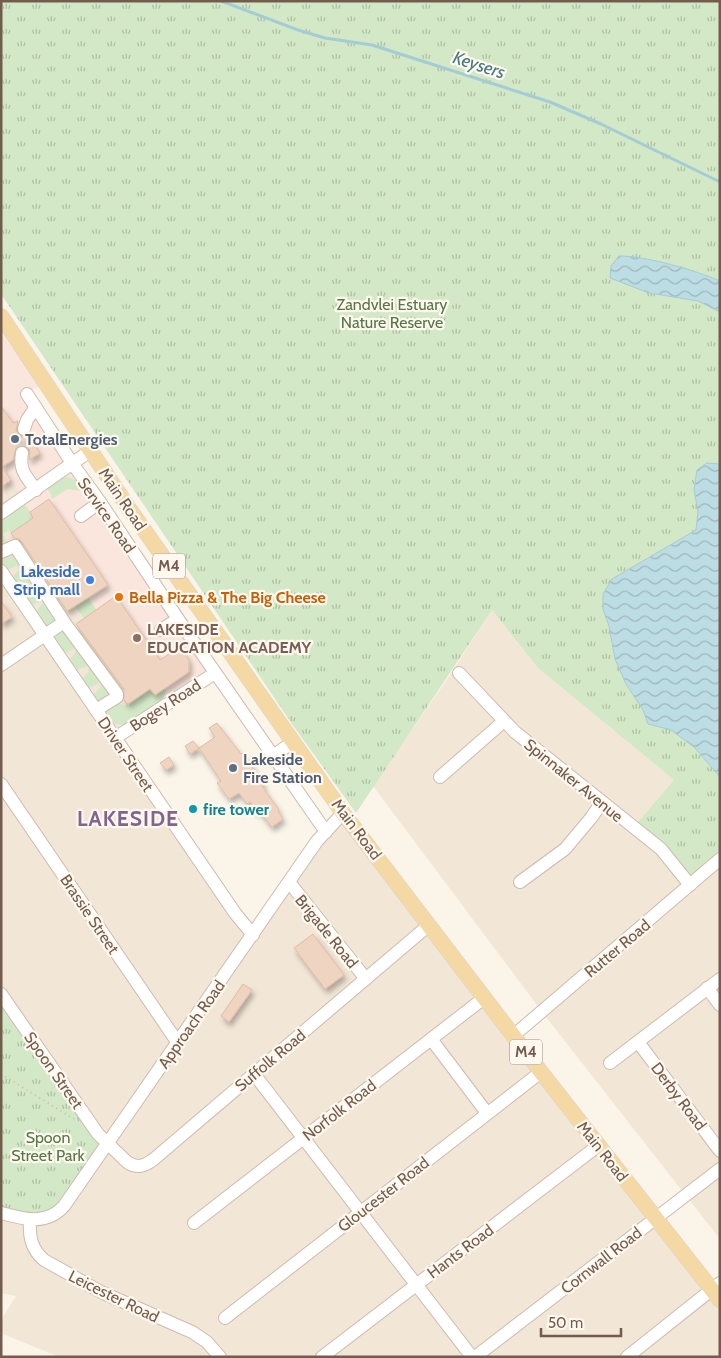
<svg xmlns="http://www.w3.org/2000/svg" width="721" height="1358" font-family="Cabin,sans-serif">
<defs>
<pattern id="park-tufts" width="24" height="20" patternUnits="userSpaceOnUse" patternTransform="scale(1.25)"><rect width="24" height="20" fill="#d3e8c7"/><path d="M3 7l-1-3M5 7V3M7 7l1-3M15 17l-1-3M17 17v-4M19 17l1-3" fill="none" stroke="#b0bfa4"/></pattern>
<pattern id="water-waves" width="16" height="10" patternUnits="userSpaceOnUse" patternTransform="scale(1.25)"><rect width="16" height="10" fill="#bddde4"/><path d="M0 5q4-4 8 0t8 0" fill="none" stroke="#9eb6bb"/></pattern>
<filter id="shadow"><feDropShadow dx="2.5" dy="4.5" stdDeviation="2.5" flood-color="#0004"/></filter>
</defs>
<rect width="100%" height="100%" fill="#fbf4e8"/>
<g fill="#f2e6d6">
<polygon points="1,463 23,498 24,503 30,512 163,706 116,738 252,934 343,813 720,1300 720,1357 59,1357 1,1333 1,1320 16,1296 1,1293"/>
<polygon points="492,610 538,668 674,780 720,859 720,1239 546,1017 373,786 448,678"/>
</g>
<polygon fill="#fae6dc" points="1,332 39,386 27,394 215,673 163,706 30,512 24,503 23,498 1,463"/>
<g fill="#d3e8c7">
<polygon points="69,477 79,482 91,501 90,503 82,491 67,489 52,499 51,497 52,496 47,488 61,478"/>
<polygon points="24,503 154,695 165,688 166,690 163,699 125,725 112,723 104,711 117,702 125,706 141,695 75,606 25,524 11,533 9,530 3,534 8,544 1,549 1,519"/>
<polygon points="8,553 14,554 20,568 24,567 31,581 30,582 32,585 35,584 43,598 41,599 44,602 50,602 56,623 45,626 36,612 43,603 41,601 31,605 23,594 31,585 29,583 18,586 12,577 19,570 17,566 7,570 1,562 1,559"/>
<polygon points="60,628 74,637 74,647 77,651 80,650 90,661 86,666 88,669 94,667 101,680 98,683 100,686 103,685 110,696 100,705 93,696 100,687 98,684 88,688 82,679 89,671 86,667 76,670 69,660 76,652 74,649 64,653 53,637"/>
</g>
<g fill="url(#park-tufts)">
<polygon points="1,1 720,1 720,859 690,885 634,827 674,780 538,668 492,610 356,813 292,724 1,294"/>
<polygon points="1,994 109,1143 56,1213 1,1213"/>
</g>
<g fill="url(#water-waves)" stroke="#a4ccd5">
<path d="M619 256C646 256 695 270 720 281V312L698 301 649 293 610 278 611 266Z"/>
<polygon points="707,463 720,464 720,777 694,747 671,730 648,724 643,710 626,684 615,659 609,626 603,609 603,594 612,579 696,530 698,512 694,489 697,470"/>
</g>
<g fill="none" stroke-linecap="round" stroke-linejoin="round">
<polyline stroke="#a4ccd5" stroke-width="3" points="221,1 298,30 325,38 372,45 550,102 601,124 720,182"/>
</g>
<g fill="#efd4c1" stroke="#e0bca2" filter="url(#shadow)">
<polygon points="1,406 13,423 18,421 16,430 18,434 22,437 28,436 40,453 29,460 30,450 27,447 22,445 16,448 13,460 2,467 11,480 1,487"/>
<polygon points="49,499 108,585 67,611 22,542 19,539 14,538 11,533 33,518 30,512"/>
<polygon points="116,596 160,660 180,647 189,660 189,672 155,695 150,689 128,704 124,700 124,689 76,624"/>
<polygon points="1,601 12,617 1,624"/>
<polygon points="217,723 241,754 243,752 264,785 262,786 279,810 278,811 283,819 272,827 258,810 256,812 250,802 247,804 239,793 229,799 217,783 221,781 199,748 190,754 185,746 193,741 199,748 215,737 209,728"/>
<polygon points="169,757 174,765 166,770 160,763"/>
<polygon points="313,934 344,975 325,989 294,948"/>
<polygon points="243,984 252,990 229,1022 221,1016"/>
</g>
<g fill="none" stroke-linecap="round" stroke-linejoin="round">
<polyline stroke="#d9cec1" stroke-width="12" stroke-dasharray="12 6" stroke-linecap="butt" points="22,453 24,429"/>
<g stroke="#ccbcae" stroke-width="14">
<g id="minor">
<polyline points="27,394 72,463 100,502 178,619 326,832"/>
<polyline points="24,429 27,420 35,408"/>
<path d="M22 453C19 471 26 476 36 490"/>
<polyline points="1,513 90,451"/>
<polyline points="81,516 100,502"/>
<polyline points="1,552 15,546 64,622 1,665"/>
<polyline points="1,571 235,913 253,935"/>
<polyline points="64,622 117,694 117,697 96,710"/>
<polyline points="161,630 178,619"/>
<polyline points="459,673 515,732 661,849 690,885"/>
<polyline points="115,738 215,673"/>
<polyline points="273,756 293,742"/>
<polyline points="440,777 504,721"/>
<polyline points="1,784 178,1043"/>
<polyline points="289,882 366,979"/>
<polyline points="520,882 565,849 591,818 602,802"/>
<polyline points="707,988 720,1005"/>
<path d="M1 994 98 1134 127 1162C137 1169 145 1166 154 1159L429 925"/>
<polyline points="513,1036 720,859"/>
<polyline points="431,1039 487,1113"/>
<polyline points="638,1042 720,1151"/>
<polyline points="610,1063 720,979"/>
<polyline points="254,1074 472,1357"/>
<path d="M1 1213C24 1219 46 1226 64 1206L317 841 343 813"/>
<path d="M30 1220C29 1236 31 1249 44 1260L101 1292 192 1332 207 1342 220 1357"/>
<polyline points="194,1223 484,998"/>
<polyline points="225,1318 541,1072"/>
<polyline points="322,1357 599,1145"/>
<polyline points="475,1357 720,1169"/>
<polyline points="627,1357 720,1283"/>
</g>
</g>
<g stroke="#d8d1cd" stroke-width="16">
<polyline id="major" points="1,316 128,507 343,813 541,1072 720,1300"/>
</g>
<polyline stroke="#d4b8a4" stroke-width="2" stroke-dasharray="1 4" stroke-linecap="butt" points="1,1074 74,1119"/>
<use href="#minor" stroke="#fff" stroke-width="12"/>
<use href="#major" stroke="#f5d9a5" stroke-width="15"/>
</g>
<g fill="#5c6f8a" stroke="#fef8ee" stroke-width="2">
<circle cx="15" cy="439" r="5"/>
<circle cx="233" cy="768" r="5"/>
</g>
<circle fill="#3f7fe0" stroke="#fef8ee" stroke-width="2" cx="90" cy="580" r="5"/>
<circle fill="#e8710a" stroke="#fef8ee" stroke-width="2" cx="119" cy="597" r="5"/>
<circle fill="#8d6e63" stroke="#fef8ee" stroke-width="2" cx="137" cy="638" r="5"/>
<circle fill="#0f9aa8" stroke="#fef8ee" stroke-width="2" cx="193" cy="809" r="5"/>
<g text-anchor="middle" stroke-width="4.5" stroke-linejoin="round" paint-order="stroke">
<g fill="#fef8ee" stroke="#9d8b7d" stroke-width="1">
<rect x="153" y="553.5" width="32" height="25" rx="4"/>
<rect x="510" y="1039.5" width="32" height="25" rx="4"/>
</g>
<g font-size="15" font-weight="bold" fill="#735c4d">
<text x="169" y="571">M4</text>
<text x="526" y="1057">M4</text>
</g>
<g font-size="16" fill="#547846" stroke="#fef8ee">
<text x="392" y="310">Zandvlei Estuary<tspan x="392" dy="18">Nature Reserve</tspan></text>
<text x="48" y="1143">Spoon<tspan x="48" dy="18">Street Park</tspan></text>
</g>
<g font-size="16" font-weight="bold" fill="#4e5e75" stroke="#fef8ee" text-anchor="start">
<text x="25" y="445">TotalEnergies</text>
<text x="243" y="765">Lakeside<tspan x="243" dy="18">Fire Station</tspan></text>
</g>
<g font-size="16" fill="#735c4d" stroke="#fef8ee">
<text transform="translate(123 499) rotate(56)" y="6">Main Road</text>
<text transform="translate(107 515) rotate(55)" y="6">Service Road</text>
<text transform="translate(165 705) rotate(-33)" y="6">Bogey Road</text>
<text transform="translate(126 754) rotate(56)" y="6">Driver Street</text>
<text transform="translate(574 780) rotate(39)" y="6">Spinnaker Avenue</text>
<text transform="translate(357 829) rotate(53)" y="6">Main Road</text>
<text transform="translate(90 914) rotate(56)" y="6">Brassie Street</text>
<text transform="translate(327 931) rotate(51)" y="6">Brigade Road</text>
<text transform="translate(617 948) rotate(-40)" y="6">Rutter Road</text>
<text transform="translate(191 1024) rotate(-55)" y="6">Approach Road</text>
<text transform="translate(270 1060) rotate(-40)" y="6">Suffolk Road</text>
<text transform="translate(54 1070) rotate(55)" y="6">Spoon Street</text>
<text transform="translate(679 1096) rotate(53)" y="6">Derby Road</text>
<text transform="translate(339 1110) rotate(-38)" y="6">Norfolk Road</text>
<text transform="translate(603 1151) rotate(52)" y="6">Main Road</text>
<text transform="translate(383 1194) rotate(-38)" y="6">Gloucester Road</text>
<text transform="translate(460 1251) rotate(-37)" y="6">Hants Road</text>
<text transform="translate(601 1260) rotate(-38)" y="6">Cornwall Road</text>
<text transform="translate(114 1296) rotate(26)" y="6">Leicester Road</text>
</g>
<g font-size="16" font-weight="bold" fill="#366cbe" stroke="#fef8ee" text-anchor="end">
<text x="80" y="577">Lakeside<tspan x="80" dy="18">Strip mall</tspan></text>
</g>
<g font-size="16" font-weight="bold" fill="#c56008" stroke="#fef8ee" text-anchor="start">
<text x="129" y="603">Bella Pizza &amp; The Big Cheese</text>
</g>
<g font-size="16" font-weight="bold" fill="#785e54" stroke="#fef8ee" text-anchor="start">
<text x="147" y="635">LAKESIDE<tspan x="147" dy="18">EDUCATION ACADEMY</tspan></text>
</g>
<g font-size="16" font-weight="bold" fill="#0d838f" stroke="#fef8ee" text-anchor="start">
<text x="203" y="815">fire tower</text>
</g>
<g font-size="18" font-style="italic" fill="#487a85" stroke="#fef8ee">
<text transform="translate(479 65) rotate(18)" y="6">Keysers</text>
</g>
<g font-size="21" font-weight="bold" letter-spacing="1" fill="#82658f" stroke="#fef8ee">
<text x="128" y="826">LAKESIDE</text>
</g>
</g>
<rect width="721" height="1358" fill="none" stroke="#735c4d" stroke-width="5"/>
<path d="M541 1328v8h80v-8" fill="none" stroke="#735c4d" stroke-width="2.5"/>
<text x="548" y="1328" font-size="15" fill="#735c4d" stroke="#fef8ee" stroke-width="4" paint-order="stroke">50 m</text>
</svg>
